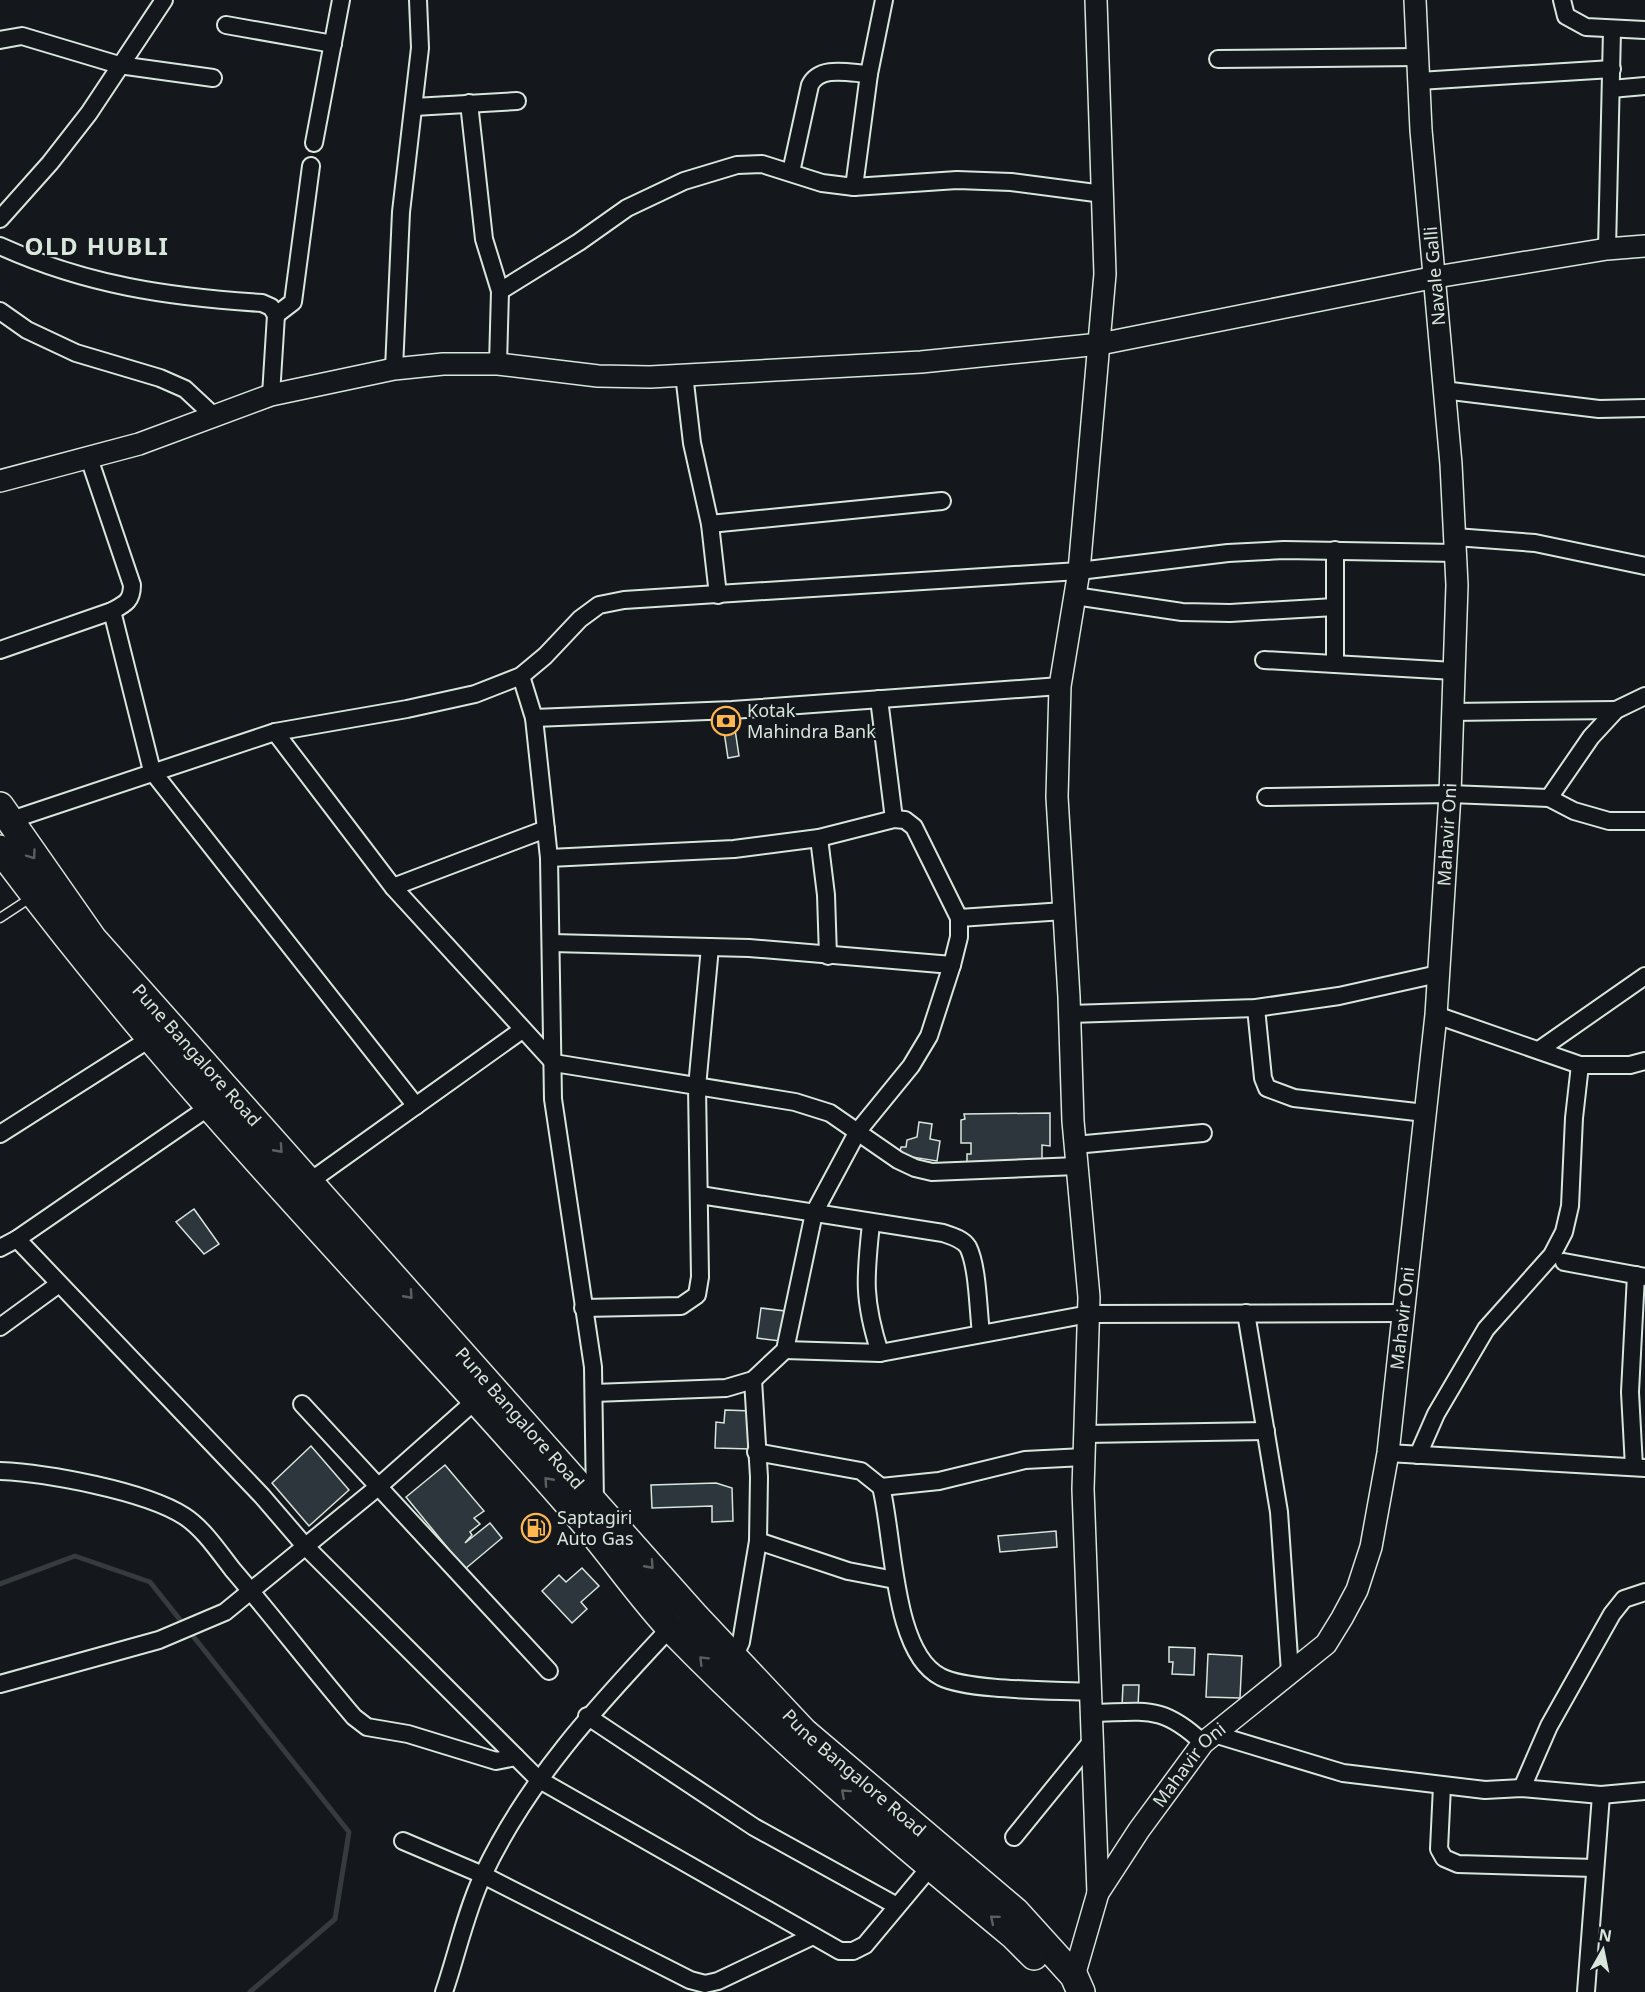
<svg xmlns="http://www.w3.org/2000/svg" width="1645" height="1992" font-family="'Noto Sans',sans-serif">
<rect width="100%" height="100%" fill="#14181c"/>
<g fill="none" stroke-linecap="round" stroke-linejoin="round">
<polyline stroke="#363b3e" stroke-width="5" points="0,1584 75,1556 150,1582 349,1832 335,1919 250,1992"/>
</g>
<g fill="#2c363c" stroke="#d8e6dc" stroke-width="1.5">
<polygon points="733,716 739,756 728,758 722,718"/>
<polygon points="1050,1113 1050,1146 1042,1145 1042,1165 967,1165 967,1154 971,1154 971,1143 961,1143 961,1120 965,1119 964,1114"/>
<polygon points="919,1122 932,1124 930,1139 940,1141 937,1161 899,1155 901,1147 906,1147 907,1140 917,1137"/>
<polygon points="194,1209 219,1244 204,1254 176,1222"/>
<polygon points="761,1308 785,1311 780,1341 757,1338"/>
<polygon points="725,1410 752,1411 751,1449 715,1448 716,1422 724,1423"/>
<polygon points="311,1446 349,1490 309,1526 272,1483"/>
<polygon points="445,1465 484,1511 474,1518 480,1524 470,1532 472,1535 465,1543 490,1523 502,1538 465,1569 406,1497"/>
<polygon points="716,1483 732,1488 733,1521 712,1522 712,1506 652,1508 651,1485"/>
<polygon points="1056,1531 1057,1547 1000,1552 998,1536"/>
<polygon points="582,1568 599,1586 581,1602 587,1609 572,1623 542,1591 559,1575 566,1582"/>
<polygon points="1169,1647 1195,1648 1194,1675 1172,1674 1173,1662 1169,1662"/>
<polygon points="1208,1654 1242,1656 1240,1698 1206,1697"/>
<polygon points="1123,1685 1139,1685 1138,1707 1122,1706"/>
</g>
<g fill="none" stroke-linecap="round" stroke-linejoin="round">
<g stroke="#d8e6dc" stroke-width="11">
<polyline id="service" points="0,918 32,897"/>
</g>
<g stroke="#d8e6dc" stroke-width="20">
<g id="minor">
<polyline points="1562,0 1566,16 1586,27 1645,30"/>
<polyline points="226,25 333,44"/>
<polyline points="0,40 22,36 119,65 213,78"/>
<polyline points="1218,59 1418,57"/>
<polyline points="1419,81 1612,69"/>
<polyline points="1611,89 1645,86"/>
<polyline points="469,103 484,239 500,291 498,364"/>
<polyline points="414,107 517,101"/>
<polyline points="314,143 341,0"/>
<path d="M791 172 810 85C820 65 849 73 869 74"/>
<polyline points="854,187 869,74 884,0"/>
<polyline points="0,219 50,163 89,113 164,0"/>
<path d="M0 246C86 285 168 297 262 303L271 307 276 315 271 395"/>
<polyline points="1607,249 1612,30"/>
<polyline points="500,291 579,242 627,208 684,181 737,165 762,164 822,183 854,187 957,180 1011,182 1103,194"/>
<polyline points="0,311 27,330 76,353 160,378 185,389 214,416"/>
<polyline points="276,315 293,302 311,166"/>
<polyline points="394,369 401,212 420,48 418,0"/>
<polyline points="684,374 692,443 710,524 718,595"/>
<polyline points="1443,390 1599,409 1645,408"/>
<polyline points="710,524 942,501"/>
<polyline points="1455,537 1535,543 1645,566"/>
<polyline points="1335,550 1335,664"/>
<polyline points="1075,596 1182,612 1230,613 1335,607"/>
<polyline points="112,611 152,771 416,1106"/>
<path d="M0 650 112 611C125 604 132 601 132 585L89 458"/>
<polyline points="1264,660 1454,671"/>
<polyline points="521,676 534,718 549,858 553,1099 593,1367 595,1503"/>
<polyline points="879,699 894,819"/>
<polyline points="1452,712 1616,710"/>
<polyline points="534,718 732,710 1060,686"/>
<polyline points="275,732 393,887 554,1063 795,1102 830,1113 898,1160 915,1168 932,1172 1077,1166"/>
<polyline points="1266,797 1450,794 1549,798 1574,811 1609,821 1645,821"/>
<polyline points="1549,798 1591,737 1616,710 1645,696"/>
<polyline points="8,821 275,732 407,709 475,694 521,676 545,656 580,619 599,605 624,600 1079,571 1228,553 1284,550 1456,553"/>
<polyline points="819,838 826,895 828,956"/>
<polyline points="549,858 734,849 819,838 894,819 905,820 914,827 959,918 959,937 952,965 749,948 552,943"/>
<polyline points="393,887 546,829"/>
<polyline points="959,918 1064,911"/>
<polyline points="1256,1008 1263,1078 1267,1088 1294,1098 1425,1113"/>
<polyline points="1070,1014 1256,1008 1339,996 1438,974"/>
<polyline points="1436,1015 1580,1065 1630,1065 1645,1061"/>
<polyline points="1539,1050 1645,976"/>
<polyline points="0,1134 151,1038"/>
<polyline points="1075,1145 1203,1133"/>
<polyline points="309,1182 522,1030"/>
<path d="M700 1195 943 1233C952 1236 963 1239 968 1247 978 1267 978 1310 981 1333"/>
<path d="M871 1224C865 1278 863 1300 880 1353"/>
<polyline points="17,1239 262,1496 305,1546 538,1779 840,1951 853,1951 865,1945 931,1866"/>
<polyline points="0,1248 17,1239 209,1107"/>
<polyline points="1564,1262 1645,1277"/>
<polyline points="583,1308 681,1306 697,1295 700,1277 697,1087 710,947"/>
<polyline points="1246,1313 1279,1512 1290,1672"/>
<polyline points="0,1327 59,1284"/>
<polyline points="785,1350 880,1353 1089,1314 1403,1313"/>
<polyline points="594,1393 726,1388 753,1380 785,1350 814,1213 858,1131 911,1066 929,1036 952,965"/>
<polyline points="302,1404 549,1671"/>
<polyline points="1085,1434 1266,1431"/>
<path d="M756 1452 861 1471 881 1487C894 1536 892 1653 941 1677 968 1691 1056 1690 1091 1692"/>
<polyline points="1388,1453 1645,1468"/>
<polyline points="1418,1455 1436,1414 1486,1329 1552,1255 1564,1232 1570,1206 1574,1118 1580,1065"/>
<polyline points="1634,1467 1630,1392 1636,1275"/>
<path d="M0 1471C47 1473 145 1491 184 1516 203 1528 219 1552 233 1570 274 1618 313 1669 354 1717L367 1727 408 1734 496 1761 516 1757"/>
<polyline points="881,1487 939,1481 1025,1460 1084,1457"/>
<polyline points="758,1541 848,1571 895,1580"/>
<polyline points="734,1657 741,1642 758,1541 759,1477 753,1380"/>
<polyline points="0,1684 159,1640 225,1612 378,1487 476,1400"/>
<path d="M1092 1713C1145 1712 1162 1704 1203 1743"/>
<polyline points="587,1716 754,1827 897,1906"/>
<polyline points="1214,1734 1343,1773 1485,1790 1522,1788 1601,1795 1645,1791"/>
<polyline points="1442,1786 1439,1849 1444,1858 1458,1864 1595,1868"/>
<polyline points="1522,1788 1549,1726 1612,1614 1624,1599 1645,1592"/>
<polyline points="1014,1837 1092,1741"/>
<polyline points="403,1841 483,1875 690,1980 705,1984 718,1981 813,1936"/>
<path d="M444 1992C457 1954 466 1911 483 1875 528 1779 599 1704 670 1628"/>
<polyline points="1586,1992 1601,1795"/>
</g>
</g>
<g stroke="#d8e6dc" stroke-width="24">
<g id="tertiary">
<polyline points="1096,0 1105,274 1079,571 1060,686 1057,797 1069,997 1073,1121 1089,1297 1083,1489 1098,1893"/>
<polyline points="0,481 139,444 271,395 394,369 443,364 498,364 598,376 650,377 921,362 1100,344 1436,277 1607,249 1645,246"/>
<path id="s1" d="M1074 1976 1098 1893 1139 1830 1203 1743 1326 1644 1342 1618 1357 1590 1371 1547 1388 1453 1436 1015 1450 794 1457 585 1451 464 1421 130 1415 0"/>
</g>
</g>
<g stroke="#d8e6dc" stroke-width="30">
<g id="primary">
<path id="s2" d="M0 806 93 939 694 1615 804 1732 1016 1912 1074 1976 1081 1992"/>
<path d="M0 849C144 1044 311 1220 474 1398 511 1439 548 1480 583 1521 614 1557 641 1597 673 1631 780 1741 896 1838 1013 1935L1034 1956"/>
</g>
</g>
<use href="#service" stroke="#14181c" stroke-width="8"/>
<use href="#minor" stroke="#14181c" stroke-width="16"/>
<use href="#tertiary" stroke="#14181c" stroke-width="21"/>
<use href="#primary" stroke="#14181c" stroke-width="27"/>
</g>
<defs><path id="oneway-chevron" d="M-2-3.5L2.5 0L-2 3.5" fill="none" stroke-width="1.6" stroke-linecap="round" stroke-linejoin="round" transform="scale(1.5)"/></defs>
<g stroke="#59605f">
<use href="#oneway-chevron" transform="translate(32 855) rotate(54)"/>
<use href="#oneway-chevron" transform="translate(279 1149) rotate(48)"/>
<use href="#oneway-chevron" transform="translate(409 1295) rotate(48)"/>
<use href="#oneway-chevron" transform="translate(548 1481) rotate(-132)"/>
<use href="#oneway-chevron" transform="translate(650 1565) rotate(48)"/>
<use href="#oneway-chevron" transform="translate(703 1660) rotate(-135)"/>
<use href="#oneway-chevron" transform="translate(845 1793) rotate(-138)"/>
<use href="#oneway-chevron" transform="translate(994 1919) rotate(-140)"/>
</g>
<defs>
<g id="bank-ring" transform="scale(1.5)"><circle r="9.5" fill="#14181c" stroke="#ffb74d" stroke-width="1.5"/><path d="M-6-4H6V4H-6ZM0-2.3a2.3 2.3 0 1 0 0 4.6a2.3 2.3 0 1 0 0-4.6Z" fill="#ffb74d"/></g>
<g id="fuel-ring" transform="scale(1.5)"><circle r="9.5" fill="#14181c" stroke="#ffb74d" stroke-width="1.5"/><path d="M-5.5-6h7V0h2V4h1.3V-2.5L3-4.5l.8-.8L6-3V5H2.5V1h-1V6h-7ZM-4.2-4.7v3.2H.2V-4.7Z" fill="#ffb74d"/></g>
</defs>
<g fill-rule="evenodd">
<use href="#bank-ring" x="726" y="721"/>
<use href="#fuel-ring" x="536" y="1528"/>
</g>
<g text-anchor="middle" stroke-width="4.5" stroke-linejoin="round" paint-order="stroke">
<g font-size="18" fill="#d8e6dc" stroke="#14181c">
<text transform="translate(1435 276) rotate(-95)" y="6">Navale Galli</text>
<text dy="6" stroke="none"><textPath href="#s1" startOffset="1252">Mahavir Oni</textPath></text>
<text dy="6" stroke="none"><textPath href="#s2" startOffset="318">Pune Bangalore Road</textPath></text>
<text dy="6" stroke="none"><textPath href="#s1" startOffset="766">Mahavir Oni</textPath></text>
<text dy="6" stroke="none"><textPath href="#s2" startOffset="804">Pune Bangalore Road</textPath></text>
<text dy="6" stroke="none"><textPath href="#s1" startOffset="244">Mahavir Oni</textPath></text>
<text dy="6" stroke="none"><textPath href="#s2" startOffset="1292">Pune Bangalore Road</textPath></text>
</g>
<g font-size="18" fill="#d8e6dc" stroke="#14181c" text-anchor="start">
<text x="747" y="717">Kotak<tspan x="747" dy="21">Mahindra Bank</tspan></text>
<text x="557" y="1524">Saptagiri<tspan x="557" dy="21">Auto Gas</tspan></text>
</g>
<g font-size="24" font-weight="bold" letter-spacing="1.5" fill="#d8e6dc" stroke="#14181c">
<text x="97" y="255">OLD HUBLI</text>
</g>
</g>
<g transform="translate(1603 1950) rotate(9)" stroke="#14181c" stroke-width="4.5" paint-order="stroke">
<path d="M0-4.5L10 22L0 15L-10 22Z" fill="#d8e6dc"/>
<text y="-9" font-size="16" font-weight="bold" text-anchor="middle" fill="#d8e6dc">N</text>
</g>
</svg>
